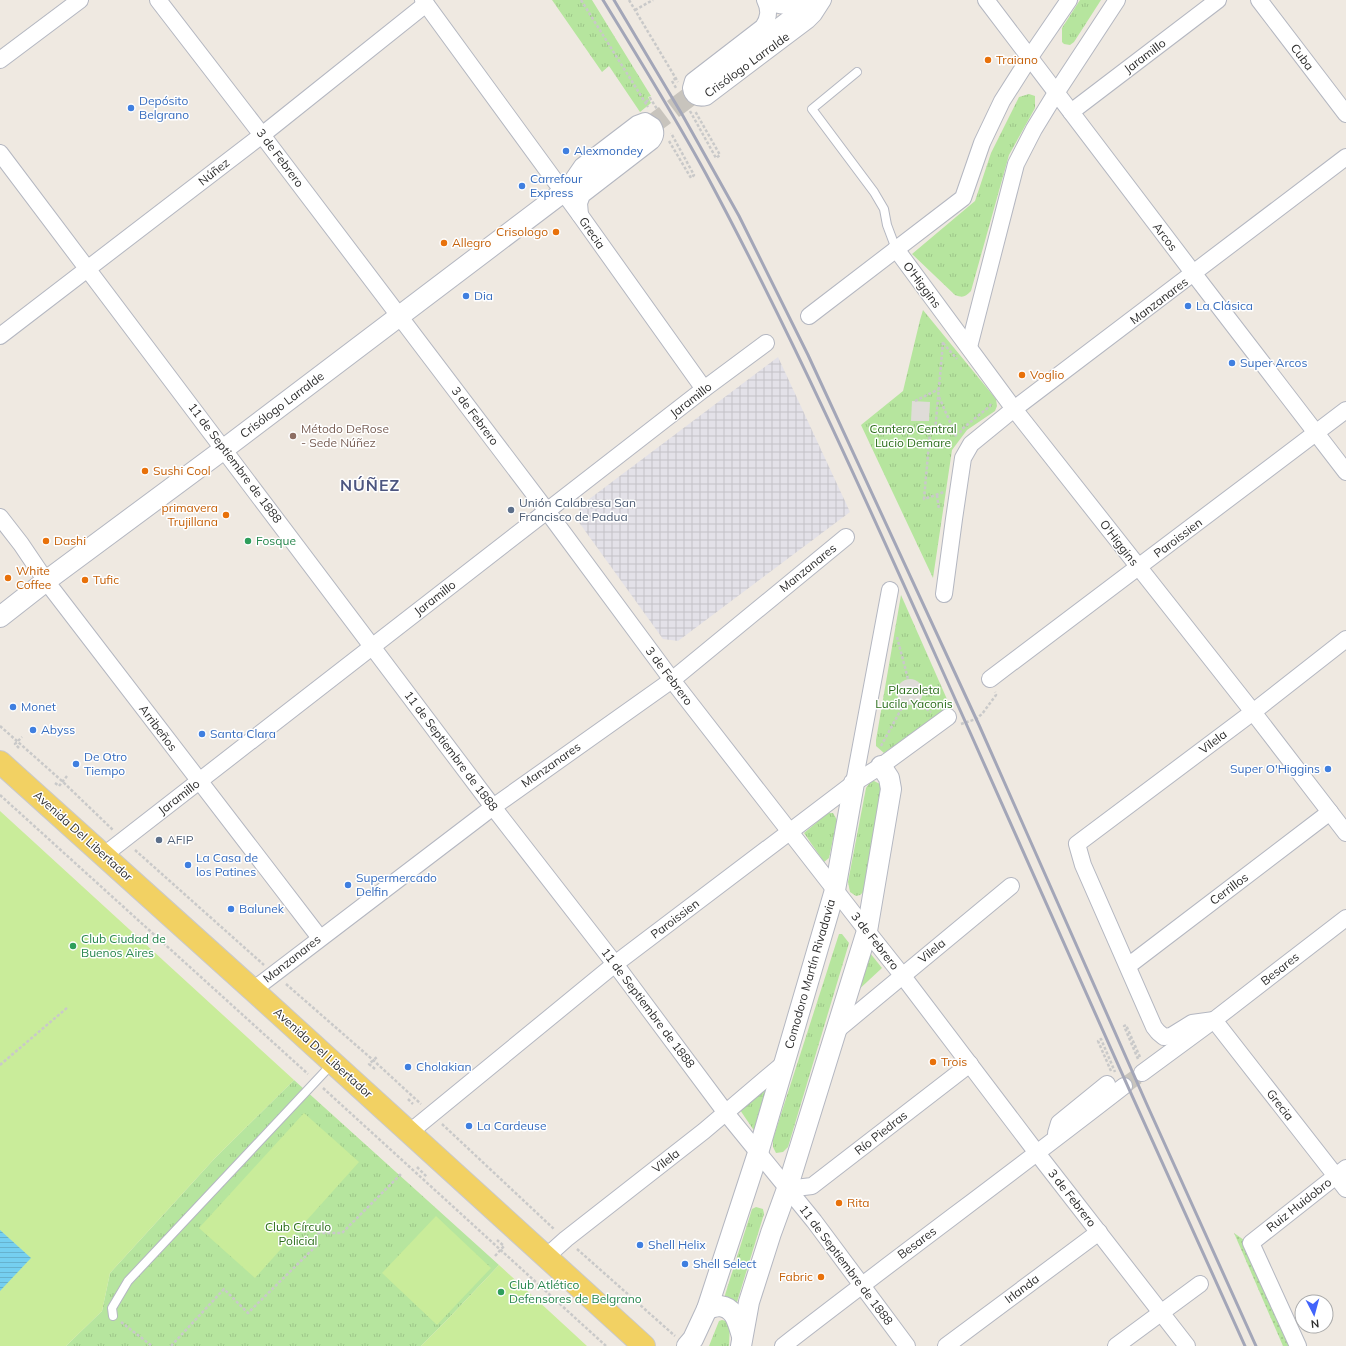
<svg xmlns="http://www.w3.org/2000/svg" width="1346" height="1346" font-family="Mulish,sans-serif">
<defs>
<pattern id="industrial-grid" width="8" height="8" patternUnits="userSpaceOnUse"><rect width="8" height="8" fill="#e3e1e8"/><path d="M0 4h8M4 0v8" fill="none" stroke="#c3c1c7"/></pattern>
<pattern id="park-tufts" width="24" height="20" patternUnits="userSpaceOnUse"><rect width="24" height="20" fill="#b6e59e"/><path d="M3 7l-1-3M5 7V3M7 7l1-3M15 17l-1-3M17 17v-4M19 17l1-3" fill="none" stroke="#9dc588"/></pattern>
<pattern id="garden-dots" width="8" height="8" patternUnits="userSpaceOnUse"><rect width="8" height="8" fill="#b6e59e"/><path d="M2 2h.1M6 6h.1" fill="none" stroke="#9dc588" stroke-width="1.8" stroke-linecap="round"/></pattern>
<pattern id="water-rules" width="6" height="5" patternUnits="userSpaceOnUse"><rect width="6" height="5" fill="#75cff0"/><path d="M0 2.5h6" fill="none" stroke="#66b2ce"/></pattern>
</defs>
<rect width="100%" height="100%" fill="#efe9e1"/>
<polygon fill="url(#industrial-grid)" points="778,357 850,512 678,641 663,639 578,521 580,506"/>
<g fill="url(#park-tufts)">
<polygon points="552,0 592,0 651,96 648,97 651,103 640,112 609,66 602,72"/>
<polygon points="1080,0 1101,0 1074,42 1070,45 1064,44 1062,42 1062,28"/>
<path d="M1029 94 1035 96V108L1009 155 971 291C965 297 963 298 955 295L912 254 975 201 991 153 1019 97Z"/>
<polygon points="923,310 996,399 997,406 995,411 967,430 952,450 933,578 861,425 903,391 920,320"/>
<polygon points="901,595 950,706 884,753 876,746 876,740"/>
<polygon points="871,781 874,781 882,785 866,890 860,895 856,896 850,892 848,882 866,788"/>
<polygon points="828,813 833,813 837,820 829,858 824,862 804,833"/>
<polygon points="839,934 842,934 849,943 788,1147 783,1152 776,1153 773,1147 773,1139"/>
<polygon points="866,948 882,968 854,994"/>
<polygon points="294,1080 499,1265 447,1320 421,1346 66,1346 102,1311 110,1273 215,1158"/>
<polygon points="767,1087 755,1132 740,1110"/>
<polygon points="756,1207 763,1209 764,1214 737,1302 734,1304 725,1300 725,1295 752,1209"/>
<polygon points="722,1320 730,1322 729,1346 709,1346 719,1321"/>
</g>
<polygon fill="url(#garden-dots)" points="1234,1233 1244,1240 1291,1346 1283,1346"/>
<g fill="#c9ec9a">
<polygon points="0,811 294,1080 215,1158 110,1273 102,1311 66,1346 0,1346"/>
<polygon points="304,1113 359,1162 255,1278 199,1228"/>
<polygon points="436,1216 491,1268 437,1325 382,1273"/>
<polygon points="499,1265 587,1346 421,1346 447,1320"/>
</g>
<g fill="#dfdcd8">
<polygon points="912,401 930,402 929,421 911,421"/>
<circle cx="910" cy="692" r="13"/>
</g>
<polygon fill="url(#water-rules)" points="0,1230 31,1258 0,1291"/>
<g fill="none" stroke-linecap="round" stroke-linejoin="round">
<polyline stroke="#c8c4bd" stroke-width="16" stroke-dasharray="16 8" stroke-linecap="butt" points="1124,1086 1142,1073"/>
<polyline stroke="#c8c4bd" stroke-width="20" stroke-dasharray="20 10" stroke-linecap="butt" points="649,127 701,88"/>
<g stroke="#b4b7c1" stroke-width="10">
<g id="service">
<polyline points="857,72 812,109 874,192 884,209 887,225 896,249"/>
<polyline points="113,1316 112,1308 128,1281 332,1064"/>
</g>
</g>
<g stroke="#b4b7c1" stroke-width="18">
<g id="minor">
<polyline points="158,0 262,135 547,511 672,680 867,931 902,975 1037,1153 1187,1346"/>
<polyline points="423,0 580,215 704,389"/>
<path d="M765 0C770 10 769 18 763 27L693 81 691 88C692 96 698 99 706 97L808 20 814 14 823 0"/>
<path d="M767 0C781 9 793 6 807 0"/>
<polyline points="986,0 1194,274 1346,472"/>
<polyline points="1259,0 1346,114"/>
<polyline points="0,60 80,0"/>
<polyline points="1071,112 1218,0"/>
<polyline points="0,153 493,807 615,964 726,1113 814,1221 907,1346"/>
<path d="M571 182 582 166 637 124 645 121 653 126C656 131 656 136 652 141L582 195 579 203 580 215"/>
<polyline points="896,249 1014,409 1253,712 1346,833"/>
<polyline points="809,316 963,198 982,143 1002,101 1030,57 1069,0"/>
<polyline points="0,336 262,135 426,4"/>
<polyline points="969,347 1016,164 1034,129 1056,93 1117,0"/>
<polyline points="0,517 21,544 46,581 320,938"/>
<polyline points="944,594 954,519 963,458 971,444 1014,409 1346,157"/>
<polyline points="990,679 1346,410"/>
<polyline points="854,783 890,590"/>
<polyline points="104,855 704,389 766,343"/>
<polyline points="1128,966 1330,812"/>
<polyline points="253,990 493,807 672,680 846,537"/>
<polyline points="1214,1020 1192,1023 1171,1036 1164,1037 1158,1032 1154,1027 1083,865 1077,844 1253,712 1346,639"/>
<polyline points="1214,1020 1346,1189"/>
<polyline points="836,1031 1011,886"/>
<polyline points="1142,1073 1214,1020 1346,918"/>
<polyline points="410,1132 615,964 854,783 881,766 948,717"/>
<polyline points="1056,1133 1059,1123 1107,1084"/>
<polyline points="787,1189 812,1186 970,1064"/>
<polyline points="547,1256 566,1239 704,1131 783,1064"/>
<path d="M783 1346C896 1258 1011 1174 1124 1086"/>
<polyline points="946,1346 1099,1232"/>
<polyline points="1116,1346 1200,1284"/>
<polyline points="1298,1346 1251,1243 1346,1168"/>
</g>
</g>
<g stroke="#b4b7c1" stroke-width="22">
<g id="tertiary">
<polyline points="701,88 817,0"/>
<polyline points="0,617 46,581 224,449 649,127"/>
<path d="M707 1309C711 1308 716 1306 720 1306 736 1308 738 1324 742 1336"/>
<polyline points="687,1346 693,1339 707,1309 758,1153 835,890 854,783"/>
<polyline points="741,1346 749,1302 771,1233 787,1189 867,931 891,789 889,778 881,766"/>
</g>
</g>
<g stroke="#c9c9c9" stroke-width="24">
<polyline id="primary" points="0,762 253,990 644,1346"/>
</g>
<g stroke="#c9c9c9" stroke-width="2.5" stroke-dasharray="3 2" stroke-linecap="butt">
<polyline points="581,0 648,107"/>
<polyline points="629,0 678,82"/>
<polyline points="635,10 653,0"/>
<polyline points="676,78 672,81 676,88"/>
<polyline points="646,102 650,98 657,109"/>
<polyline points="690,111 716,158 720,155 695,111"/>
<polyline points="669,141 691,178 694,175 671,133"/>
<polyline points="943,342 935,432 930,432 924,499 944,492"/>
<polyline points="943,343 957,359"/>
<polyline points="939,397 957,438"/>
<polyline points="915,401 939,389"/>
<polyline points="960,433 962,429 990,406 991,402"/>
<polyline points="937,495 939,510"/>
<polyline points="897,637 908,679"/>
<polyline points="918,703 931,712"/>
<polyline points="961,724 976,719 982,714 996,695 995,692"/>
<polyline points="0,726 62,781 113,830"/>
<polyline points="881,746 904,704"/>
<polyline points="19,748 15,744 22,737"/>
<polyline points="55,783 59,786 67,776"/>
<polyline points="0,795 308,1074"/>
<polyline points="135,850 264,965"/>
<polyline points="286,984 373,1060 421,1104"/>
<polyline points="1138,1059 1124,1026 1126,1025 1140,1057"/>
<polyline points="0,1065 68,1007"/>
<polyline points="375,1069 369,1064 377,1057"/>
<polyline points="1111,1071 1098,1041 1101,1039 1115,1072"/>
<polyline points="323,1088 606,1346"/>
<polyline points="408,1099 413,1104"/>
<polyline points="442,1124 555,1230"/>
<polyline points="417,1167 427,1177"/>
<polyline points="577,1249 675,1336"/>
<polyline points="495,1256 504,1246 497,1240"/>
<polyline points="121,1322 152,1346"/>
<polyline points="171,1346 224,1289 248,1313 316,1246 315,1238 319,1233 342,1233 402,1173"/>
</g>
<use href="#service" stroke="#fff" stroke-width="8"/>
<use href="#minor" stroke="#fff" stroke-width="16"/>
<use href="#tertiary" stroke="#fff" stroke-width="20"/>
<use href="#primary" stroke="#f2d163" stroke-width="22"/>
<g stroke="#a3a6b8" stroke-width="3">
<path d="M603 0C638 57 674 115 706 174 803 355 885 543 969 730 1060 936 1152 1141 1245 1346"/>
<polyline points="614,0 683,116 739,216 808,355 979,725 1148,1107 1256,1346"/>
</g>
</g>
<g fill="#e8710a" stroke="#fff" stroke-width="1.5">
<circle cx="988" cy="60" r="4"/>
<circle cx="556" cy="232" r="4"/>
<circle cx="444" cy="243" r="4"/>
<circle cx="1022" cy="375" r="4"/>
<circle cx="145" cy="471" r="4"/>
<circle cx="226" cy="515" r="4"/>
<circle cx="46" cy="541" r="4"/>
<circle cx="8" cy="578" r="4"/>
<circle cx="85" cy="580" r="4"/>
<circle cx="933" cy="1062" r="4"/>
<circle cx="839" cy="1203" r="4"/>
<circle cx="821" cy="1277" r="4"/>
</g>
<g fill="#3f7fe0" stroke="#fff" stroke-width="1.5">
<circle cx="131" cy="108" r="4"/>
<circle cx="566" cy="151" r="4"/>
<circle cx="522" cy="186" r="4"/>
<circle cx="466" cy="296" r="4"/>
<circle cx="1188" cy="306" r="4"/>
<circle cx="1232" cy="363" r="4"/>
<circle cx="13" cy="707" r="4"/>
<circle cx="33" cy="730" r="4"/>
<circle cx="202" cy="734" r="4"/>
<circle cx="76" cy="764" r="4"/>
<circle cx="1328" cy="769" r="4"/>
<circle cx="188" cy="865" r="4"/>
<circle cx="348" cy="885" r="4"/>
<circle cx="231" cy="909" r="4"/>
<circle cx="408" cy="1067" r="4"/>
<circle cx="469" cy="1126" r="4"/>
<circle cx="640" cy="1245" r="4"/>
<circle cx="685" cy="1264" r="4"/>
</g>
<circle fill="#8d6e63" stroke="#fff" stroke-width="1.5" cx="293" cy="436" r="4"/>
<g fill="#5c6f8a" stroke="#fff" stroke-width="1.5">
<circle cx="511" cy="510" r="4"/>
<circle cx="159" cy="840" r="4"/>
</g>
<g fill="#2e9e5b" stroke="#fff" stroke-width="1.5">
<circle cx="248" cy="541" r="4"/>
<circle cx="73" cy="946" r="4"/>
<circle cx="501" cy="1292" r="4"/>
</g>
<g text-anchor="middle" stroke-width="3" stroke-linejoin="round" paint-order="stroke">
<g font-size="12" fill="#2e2e2e" stroke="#fff">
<text transform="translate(1145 56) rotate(-37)" y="4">Jaramillo</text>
<text transform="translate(1302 57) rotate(53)" y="4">Cuba</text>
<text transform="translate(747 65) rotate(-36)" y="4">Crisólogo Larralde</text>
<text transform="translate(280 158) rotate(53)" y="4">3 de Febrero</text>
<text transform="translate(214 172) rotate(-38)" y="4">Núñez</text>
<text transform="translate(592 233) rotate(55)" y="4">Grecia</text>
<text transform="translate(1165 237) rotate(53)" y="4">Arcos</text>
<text transform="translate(922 285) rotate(53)" y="4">O'Higgins</text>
<text transform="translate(1159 301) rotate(-37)" y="4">Manzanares</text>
<text transform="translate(691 400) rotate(-38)" y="4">Jaramillo</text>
<text transform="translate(282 405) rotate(-37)" y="4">Crisólogo Larralde</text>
<text transform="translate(475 416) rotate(53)" y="4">3 de Febrero</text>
<text transform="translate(235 463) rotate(53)" y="4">11 de Septiembre de 1888</text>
<text transform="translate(1178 538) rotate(-37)" y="4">Paroissien</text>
<text transform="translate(1119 543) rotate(52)" y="4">O'Higgins</text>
<text transform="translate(808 568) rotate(-39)" y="4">Manzanares</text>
<text transform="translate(435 598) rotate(-38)" y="4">Jaramillo</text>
<text transform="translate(669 676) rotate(53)" y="4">3 de Febrero</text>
<text transform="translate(158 728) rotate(53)" y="4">Arribeños</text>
<text transform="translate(1213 742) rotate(-37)" y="4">Vilela</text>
<text transform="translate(451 751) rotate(53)" y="4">11 de Septiembre de 1888</text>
<text transform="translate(551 765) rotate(-35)" y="4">Manzanares</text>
<text transform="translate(179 797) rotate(-38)" y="4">Jaramillo</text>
<text transform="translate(83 836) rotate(42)" y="4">Avenida Del Libertador</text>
<text transform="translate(1229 889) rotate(-37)" y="4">Cerrillos</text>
<text transform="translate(675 919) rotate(-37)" y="4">Paroissien</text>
<text transform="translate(875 941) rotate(52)" y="4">3 de Febrero</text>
<text transform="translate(932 951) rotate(-39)" y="4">Vilela</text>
<text transform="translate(292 959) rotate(-38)" y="4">Manzanares</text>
<text transform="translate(1280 969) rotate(-38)" y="4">Besares</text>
<text transform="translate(810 974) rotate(-74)" y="4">Comodoro Martín Rivadavia</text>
<text transform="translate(648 1008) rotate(53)" y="4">11 de Septiembre de 1888</text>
<text transform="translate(323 1053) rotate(42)" y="4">Avenida Del Libertador</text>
<text transform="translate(1280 1105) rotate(52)" y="4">Grecia</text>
<text transform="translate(881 1133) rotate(-38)" y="4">Río Piedras</text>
<text transform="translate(666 1161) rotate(-38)" y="4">Vilela</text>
<text transform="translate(1072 1198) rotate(52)" y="4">3 de Febrero</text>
<text transform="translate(1299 1205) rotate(-38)" y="4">Ruiz Huidobro</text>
<text transform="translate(917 1243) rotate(-37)" y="4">Besares</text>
<text transform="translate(846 1265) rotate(53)" y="4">11 de Septiembre de 1888</text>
<text transform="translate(1022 1289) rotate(-37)" y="4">Irlanda</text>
</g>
<g font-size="12" fill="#c56008" stroke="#fff" text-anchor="start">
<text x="996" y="64">Traiano</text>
<text x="548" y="236" text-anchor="end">Crisologo</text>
<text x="452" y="247">Allegro</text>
<text x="1030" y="379">Voglio</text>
<text x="153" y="475">Sushi Cool</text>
<text x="218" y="512" text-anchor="end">primavera<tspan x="218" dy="14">Trujillana</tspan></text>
<text x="54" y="545">Dashi</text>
<text x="16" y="575">White<tspan x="16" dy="14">Coffee</tspan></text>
<text x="93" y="584">Tufic</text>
<text x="941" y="1066">Trois</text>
<text x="847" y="1207">Rita</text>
<text x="813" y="1281" text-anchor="end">Fabric</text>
</g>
<g font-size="12" fill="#366cbe" stroke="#fff" text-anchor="start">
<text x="139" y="105">Depósito<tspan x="139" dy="14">Belgrano</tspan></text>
<text x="574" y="155">Alexmondey</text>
<text x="530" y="183">Carrefour<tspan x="530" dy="14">Express</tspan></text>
<text x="474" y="300">Dia</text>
<text x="1196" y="310">La Clásica</text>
<text x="1240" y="367">Super Arcos</text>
<text x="21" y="711">Monet</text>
<text x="41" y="734">Abyss</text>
<text x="210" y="738">Santa Clara</text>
<text x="84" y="761">De Otro<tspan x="84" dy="14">Tiempo</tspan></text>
<text x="1320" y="773" text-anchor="end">Super O'Higgins</text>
<text x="196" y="862">La Casa de<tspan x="196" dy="14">los Patines</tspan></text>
<text x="356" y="882">Supermercado<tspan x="356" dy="14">Delfin</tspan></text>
<text x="239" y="913">Balunek</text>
<text x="416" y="1071">Cholakian</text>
<text x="477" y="1130">La Cardeuse</text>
<text x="648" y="1249">Shell Helix</text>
<text x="693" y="1268">Shell Select</text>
</g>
<g font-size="12" fill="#785e54" stroke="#fff" text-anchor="start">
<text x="301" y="433">Método DeRose<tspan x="301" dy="14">- Sede Núñez</tspan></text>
</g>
<g font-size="12" fill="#2c6e1b" stroke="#fff">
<text x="913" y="433">Cantero Central<tspan x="913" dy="14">Lucio Demare</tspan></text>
<text x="914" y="694">Plazoleta<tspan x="914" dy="14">Lucila Yaconis</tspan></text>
<text x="298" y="1231">Club Círculo<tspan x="298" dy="14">Policial</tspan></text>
</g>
<g font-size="12" fill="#4e5e75" stroke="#fff" text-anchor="start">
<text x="519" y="507">Unión Calabresa San<tspan x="519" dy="14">Francisco de Padua</tspan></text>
<text x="167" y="844">AFIP</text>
</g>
<g font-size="12" fill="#27864d" stroke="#fff" text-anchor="start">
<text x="256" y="545">Fosque</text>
<text x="81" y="943">Club Ciudad de<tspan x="81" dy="14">Buenos Aires</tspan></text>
<text x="509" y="1289">Club Atlético<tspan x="509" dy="14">Defensores de Belgrano</tspan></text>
</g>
<g font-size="16" font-weight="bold" letter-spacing="1" fill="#4d5680" stroke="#fff">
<text x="370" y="491">NÚÑEZ</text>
</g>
</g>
<g transform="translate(1314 1314) rotate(174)"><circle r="19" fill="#ffffff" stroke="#ababab"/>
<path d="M0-3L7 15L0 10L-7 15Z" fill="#4264fb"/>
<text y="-6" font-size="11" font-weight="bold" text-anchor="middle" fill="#2e2e2e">N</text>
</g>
</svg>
